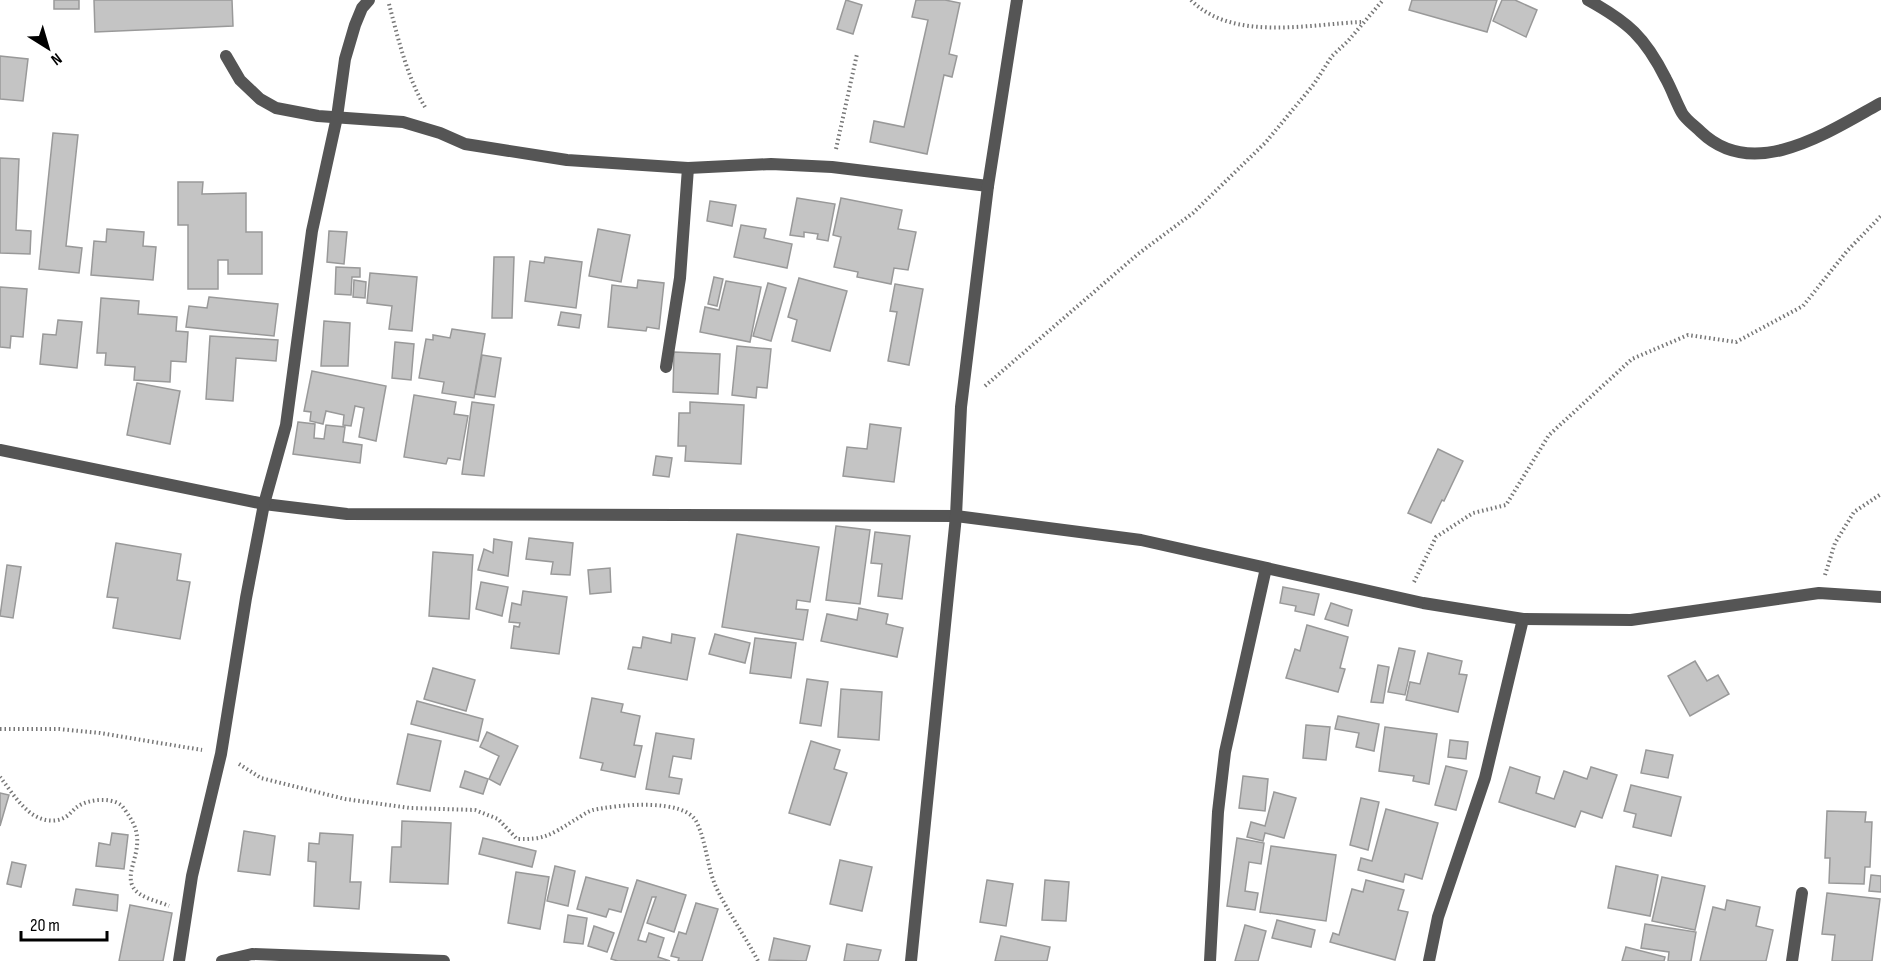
<svg xmlns="http://www.w3.org/2000/svg" width="1881" height="961" font-family="'Sofia Sans Condensed',sans-serif">
<rect width="100%" height="100%" fill="#fff"/>
<g fill="#c4c4c4" stroke="#999" stroke-width="1.5">
<rect x="54" y="0" width="25" height="9"/>
<polygon points="94,0 232,0 233,26 95,32"/>
<polygon points="846,0 862,5 853,34 837,29"/>
<polygon points="916,0 945,0 960,3 949,54 957,56 952,77 944,75 927,154 870,142 874,121 904,127 928,20 912,17"/>
<polygon points="1412,0 1497,0 1487,32 1409,10"/>
<polygon points="1502,0 1515,0 1537,10 1526,37 1493,21"/>
<polygon points="0,56 28,59 23,101 0,99"/>
<polygon points="53,133 78,135 66,246 82,248 79,273 39,269"/>
<polygon points="0,158 19,159 16,230 31,231 30,254 0,253"/>
<polygon points="178,182 203,182 202,194 246,193 246,232 262,232 262,274 228,274 228,260 218,260 218,289 188,289 188,225 178,225"/>
<polygon points="797,198 835,204 828,241 817,239 818,234 804,232 804,237 790,235"/>
<polygon points="841,198 902,210 898,229 916,232 908,270 894,268 891,284 857,277 858,272 834,267 841,237 833,235"/>
<polygon points="710,201 736,205 732,226 707,221"/>
<polygon points="741,225 766,229 764,238 792,244 787,268 734,257"/>
<polygon points="107,229 144,232 143,246 156,247 153,280 91,275 94,241 106,242"/>
<polygon points="598,229 630,235 621,282 589,276"/>
<polygon points="329,231 347,232 344,264 327,262"/>
<polygon points="494,257 514,257 512,318 492,318"/>
<polygon points="545,257 582,262 576,308 525,301 530,261 544,263"/>
<polygon points="336,267 360,268 360,277 352,277 351,295 335,294"/>
<polygon points="370,273 417,277 412,331 389,329 392,306 367,303"/>
<polygon points="714,277 723,279 717,306 708,304"/>
<polygon points="799,278 847,291 830,351 792,341 797,320 788,317"/>
<polygon points="354,280 366,282 365,298 353,297"/>
<polygon points="638,280 664,283 659,329 647,327 646,331 608,327 612,285 637,288"/>
<polygon points="726,281 761,287 750,342 700,332 705,307 719,310"/>
<polygon points="768,283 786,288 771,341 753,336"/>
<polygon points="895,284 923,289 909,365 888,361 897,312 890,311"/>
<polygon points="0,287 27,289 23,337 11,336 10,348 0,347"/>
<polygon points="209,297 278,304 274,336 186,327 189,306 207,308"/>
<polygon points="101,298 139,301 138,314 177,317 176,331 188,332 186,362 171,361 170,382 134,380 135,367 105,365 106,353 97,353"/>
<polygon points="561,312 581,315 579,328 558,325"/>
<polygon points="58,320 82,322 77,368 40,364 43,334 56,335"/>
<polygon points="324,321 350,323 348,366 321,366"/>
<polygon points="452,329 485,334 474,398 442,393 444,382 419,378 426,339 433,340 433,335 450,338"/>
<polygon points="210,336 278,340 276,361 236,358 233,401 206,399"/>
<polygon points="395,342 414,344 411,380 392,378"/>
<polygon points="737,346 771,349 767,388 757,387 756,398 732,395"/>
<polygon points="674,352 720,354 718,394 673,392"/>
<polygon points="482,355 501,358 495,397 475,394"/>
<polygon points="312,371 386,386 376,441 359,437 364,408 355,406 351,426 343,425 344,415 326,411 323,424 310,421 311,412 304,411"/>
<polygon points="137,383 180,391 170,444 127,435"/>
<polygon points="414,395 456,402 454,414 468,416 460,460 448,458 446,464 404,457"/>
<polygon points="472,402 494,405 484,476 462,474"/>
<polygon points="690,402 744,405 741,464 685,461 686,446 678,446 679,413 690,413"/>
<polygon points="298,422 315,424 314,438 324,439 326,425 345,427 343,442 362,445 360,463 293,454"/>
<polygon points="870,424 901,428 894,482 843,476 847,447 867,449"/>
<polygon points="1438,449 1463,461 1444,501 1442,500 1431,523 1408,513"/>
<polygon points="656,456 672,458 669,477 653,475"/>
<polygon points="836,526 870,530 860,604 826,600"/>
<polygon points="875,532 910,536 902,599 878,596 882,564 871,563"/>
<polygon points="737,534 819,547 810,602 797,600 796,609 808,610 803,640 722,627"/>
<polygon points="529,538 573,543 570,575 551,574 553,562 526,559"/>
<polygon points="494,539 512,542 508,576 478,570 484,549 493,553"/>
<polygon points="116,543 181,554 177,580 190,582 180,639 113,628 118,598 107,597"/>
<polygon points="433,552 473,555 469,619 429,616"/>
<polygon points="7,565 21,567 13,618 0,616"/>
<polygon points="610,568 611,592 590,594 588,570"/>
<polygon points="481,582 508,587 502,616 476,609"/>
<polygon points="1283,587 1319,594 1314,615 1295,611 1296,606 1280,603"/>
<polygon points="523,591 567,597 559,654 511,648 514,626 519,627 520,623 509,622 512,603 521,605"/>
<polygon points="1331,603 1352,610 1348,626 1325,619"/>
<polygon points="859,608 888,614 886,624 903,628 897,657 821,641 827,614 857,620"/>
<polygon points="1307,625 1348,637 1340,668 1345,669 1338,692 1286,678 1295,649 1300,651"/>
<polygon points="672,634 695,638 687,680 628,669 633,647 641,648 643,637 671,643"/>
<polygon points="715,634 750,643 745,663 709,654"/>
<polygon points="755,638 796,643 791,678 750,673"/>
<polygon points="1399,648 1415,651 1405,695 1388,692"/>
<polygon points="1428,653 1462,661 1459,674 1467,675 1458,712 1406,700 1410,682 1420,684"/>
<polygon points="1695,661 1707,681 1718,675 1729,694 1690,716 1668,676"/>
<polygon points="1378,665 1389,667 1383,703 1371,702"/>
<polygon points="433,668 475,680 466,711 424,699"/>
<polygon points="807,679 828,682 821,726 800,723"/>
<polygon points="841,689 882,692 879,740 838,737"/>
<polygon points="592,698 623,704 621,712 640,716 634,745 642,746 635,777 601,770 603,763 580,758"/>
<polygon points="417,701 483,719 478,741 411,724"/>
<polygon points="1338,716 1379,724 1374,751 1356,747 1359,733 1335,729"/>
<polygon points="1306,725 1330,727 1326,760 1303,758"/>
<polygon points="1385,727 1437,734 1429,784 1413,781 1414,776 1379,771"/>
<polygon points="487,732 518,746 500,785 489,779 499,756 480,747"/>
<polygon points="656,733 694,739 691,759 673,756 669,777 682,779 679,794 646,789"/>
<polygon points="408,734 441,741 430,791 397,784"/>
<polygon points="1450,740 1468,742 1466,759 1448,757"/>
<polygon points="811,741 840,750 834,769 847,773 830,825 789,813"/>
<polygon points="1646,750 1673,755 1668,778 1641,773"/>
<polygon points="1446,766 1467,771 1456,810 1435,805"/>
<polygon points="1510,767 1540,777 1536,793 1554,799 1564,771 1587,779 1591,767 1617,775 1602,818 1581,811 1575,827 1499,802"/>
<polygon points="465,771 488,779 483,794 460,787"/>
<polygon points="1243,776 1268,779 1265,811 1239,808"/>
<polygon points="1631,785 1681,797 1671,836 1633,827 1636,814 1624,811"/>
<polygon points="1274,792 1296,798 1284,838 1265,833 1263,841 1247,837 1251,822 1265,826"/>
<polygon points="0,793 9,795 0,826"/>
<polygon points="1361,798 1379,802 1368,850 1350,845"/>
<polygon points="1386,809 1438,823 1422,879 1405,874 1403,882 1358,870 1361,858 1372,861"/>
<polygon points="1827,811 1866,812 1865,822 1872,822 1870,867 1865,867 1864,884 1829,883 1830,858 1825,858"/>
<polygon points="402,821 451,823 448,884 390,882 392,847 401,847"/>
<polygon points="244,831 275,836 270,875 238,871"/>
<polygon points="112,833 128,835 124,869 96,866 99,843 110,845"/>
<polygon points="320,833 353,835 350,882 361,882 359,909 314,906 316,862 308,861 309,843 319,844"/>
<polygon points="483,838 536,851 532,867 479,854"/>
<polygon points="1237,838 1264,843 1261,864 1249,862 1245,891 1258,893 1255,910 1227,906"/>
<polygon points="1271,846 1336,855 1326,921 1260,912"/>
<polygon points="840,860 872,867 862,911 830,904"/>
<polygon points="12,862 26,865 21,887 7,884"/>
<polygon points="555,866 575,871 568,906 547,901"/>
<polygon points="1616,866 1658,875 1650,916 1608,908"/>
<polygon points="516,872 549,877 540,929 508,923"/>
<polygon points="1871,875 1881,876 1881,892 1869,891"/>
<polygon points="586,877 628,888 621,912 609,909 606,917 577,909"/>
<polygon points="1662,877 1705,886 1695,930 1652,921"/>
<polygon points="637,880 686,895 674,932 647,923 656,897 652,897 638,940 646,942 649,933 664,938 658,957 670,961 618,961 611,959"/>
<polygon points="987,880 1013,884 1006,926 980,922"/>
<polygon points="1045,880 1069,882 1066,921 1042,920"/>
<polygon points="1366,880 1404,890 1398,910 1408,912 1395,960 1330,942 1333,933 1339,935 1352,889 1363,892"/>
<polygon points="76,889 118,895 117,911 73,905"/>
<polygon points="1827,893 1880,899 1872,961 1832,961 1835,935 1822,934"/>
<polygon points="1727,900 1760,907 1756,926 1773,930 1766,961 1700,961 1713,907 1725,910"/>
<polygon points="696,903 718,909 702,961 678,961 679,958 671,956 679,932 686,934"/>
<polygon points="130,905 172,913 163,961 119,961"/>
<polygon points="568,915 587,918 583,944 564,942"/>
<polygon points="1277,920 1315,930 1311,947 1272,938"/>
<polygon points="1645,924 1696,932 1691,961 1668,961 1669,952 1641,948"/>
<polygon points="1245,925 1266,931 1258,961 1235,961"/>
<polygon points="594,926 614,933 607,952 588,946"/>
<polygon points="1001,936 1050,947 1047,961 995,961"/>
<polygon points="774,938 810,946 806,961 769,960"/>
<polygon points="847,944 881,950 878,961 844,961"/>
<polygon points="1626,947 1665,957 1664,961 1622,961"/>
</g>
<g fill="none" stroke-linecap="round" stroke-linejoin="round">
<g stroke="#777" stroke-width="4" stroke-dasharray="1.5 3" stroke-linecap="butt">
<path d="M1191 0C1232 42 1309 24 1362 22"/>
<path d="M389 4C398 38 407 77 425 107"/>
<polyline points="836,149 857,54"/>
<polyline points="985,386 1138,254 1193,213 1266,142 1314,84 1332,56 1348,41 1383,0"/>
<polyline points="1825,575 1835,543 1854,512 1881,494"/>
<polyline points="1414,582 1436,537 1473,513 1506,505 1549,435 1632,359 1688,335 1736,342 1803,306 1847,251 1881,216"/>
<polyline points="0,729 59,729 100,733 202,750"/>
<path d="M239 764 261 778 345 799 410 808 475 810 498 819 517 839C543 840 551 835 573 821 579 818 586 812 593 810 616 805 686 797 697 823 707 844 707 869 717 889 729 914 745 936 758 961"/>
<path d="M0 777C8 787 16 800 26 809 37 820 54 825 67 816 71 813 74 809 77 807 88 799 110 797 121 805 124 808 127 813 129 816 150 846 123 869 133 887 139 898 158 901 169 906"/>
</g>
<g stroke="#555" stroke-width="12">
<path d="M1588 0C1628 22 1645 37 1666 79 1672 90 1676 102 1682 113 1686 120 1695 126 1701 132 1754 183 1830 131 1881 103"/>
<polyline points="226,56 240,80 260,99 276,108 318,116 403,122 440,133 465,144 567,160 688,168 771,164 832,167 988,186"/>
<polyline points="666,367 680,278 688,168"/>
<polyline points="0,450 264,504 347,514 956,516 1141,540 1423,603 1523,619 1631,620 1819,593 1881,597"/>
<polyline points="179,961 192,876 221,754 246,598 264,504 286,425 312,231 337,117 345,59 355,25 362,8 369,0"/>
<polyline points="222,961 252,954 444,961"/>
<polyline points="911,961 956,516 961,407 988,186 1017,0"/>
<polyline points="1210,961 1218,812 1225,752 1266,568"/>
<polyline points="1429,961 1438,917 1485,778 1523,619"/>
<polyline points="1792,961 1802,893"/>
</g>
</g>
<g transform="translate(48 48) rotate(143)" stroke="#ffffff" stroke-width="4.5" paint-order="stroke">
<path d="M0-4.5L10 22L0 15L-10 22Z" fill="#000000"/>
<text y="-9" font-size="16" font-weight="bold" text-anchor="middle" fill="#000000">N</text>
</g>
<path d="M21 931v9h86v-9" fill="none" stroke="#000000" stroke-width="3"/>
<text x="30" y="931" font-size="18" fill="#000000" stroke="#ffffff" stroke-width="4.5" paint-order="stroke">20 m</text>
</svg>
